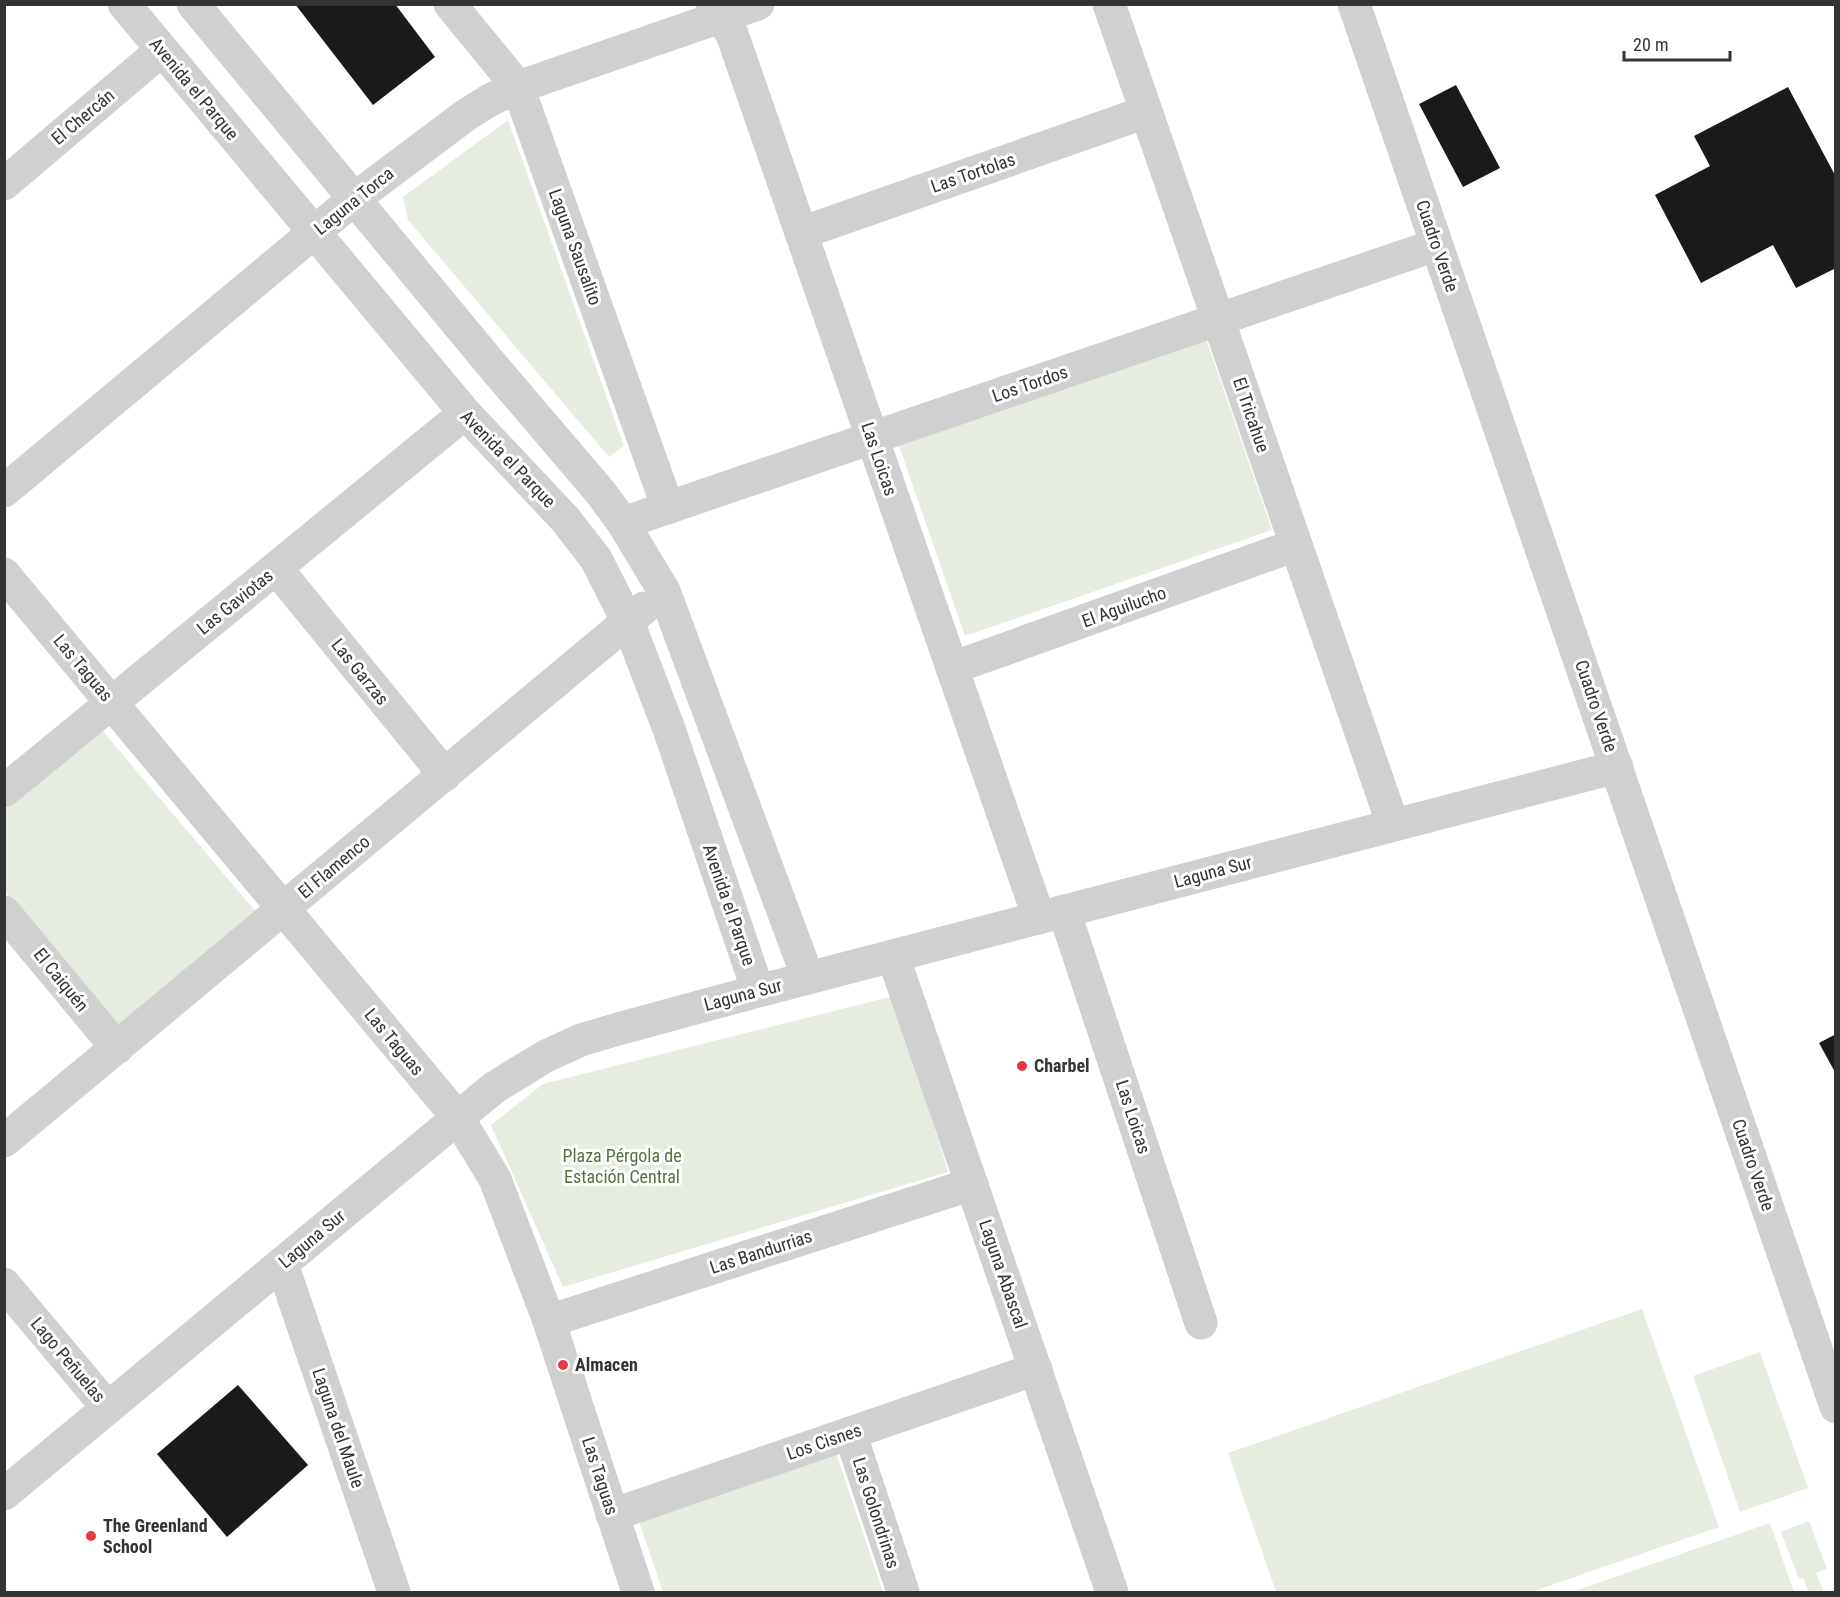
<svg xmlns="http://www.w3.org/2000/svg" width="1840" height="1597" font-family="'Roboto Condensed',sans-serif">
<rect width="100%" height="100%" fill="#fff"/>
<g fill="#e6ecdf">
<polygon points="508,120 624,446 609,457 408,220 403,197"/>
<polygon points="1206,339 1272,530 965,636 899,446"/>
<polygon points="101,729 261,918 124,1033 5,891 4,810"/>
<polygon points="894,996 948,1172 563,1287 491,1125 543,1084"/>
<polygon points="1642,1309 1719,1527 1531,1592 1276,1592 1228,1453"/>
<polygon points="1760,1352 1808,1488 1740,1512 1693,1376"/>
<polygon points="835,1450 883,1592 663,1592 637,1516"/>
<polygon points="1809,1521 1827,1569 1816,1573 1824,1592 1809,1592 1803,1578 1799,1579 1781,1532"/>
<polygon points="1770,1523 1794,1592 1572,1592"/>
</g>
<g fill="#1a1a1a">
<polygon points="295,4 395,4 435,57 373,105"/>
<polygon points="1456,85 1500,168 1463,187 1419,104"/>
<polygon points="1788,87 1836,177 1836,268 1796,288 1773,245 1701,283 1655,195 1710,166 1694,136"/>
<polygon points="1836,1034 1836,1074 1819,1043"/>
<polygon points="238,1385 308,1465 227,1537 157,1454"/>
</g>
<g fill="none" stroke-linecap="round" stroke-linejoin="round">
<g stroke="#d0d0d0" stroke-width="33">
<polyline points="124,4 465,413 565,519 596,559 628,622 669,729 758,991"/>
<polyline points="193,4 491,364 601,493 623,523 664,591 808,978"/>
<polyline points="450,4 518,87 668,508"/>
<polyline points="712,4 732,34 1039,918"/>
<polyline points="1109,4 1393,825"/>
<polyline points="1354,4 1836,1407"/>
<polyline points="4,184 162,50"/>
<polyline points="801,233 1146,112"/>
<polyline points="4,491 354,199 466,115 490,100 518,87 758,4"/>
<polyline points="623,523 1436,245"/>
<polyline points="276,568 445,775"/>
<polyline points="4,574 458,1118 495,1179 549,1321 638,1592"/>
<polyline points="952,668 1296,545"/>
<polyline points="4,791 465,413"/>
<polyline points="1064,911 1201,1323"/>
<polyline points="4,912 117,1048"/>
<polyline points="893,956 1112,1592"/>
<polyline points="4,1141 644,608"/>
<polyline points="282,1264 394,1592"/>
<polyline points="4,1284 108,1408"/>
<polyline points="549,1321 972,1184"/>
<polyline points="850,1433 903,1592"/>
<polyline points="4,1494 495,1087 546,1056 581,1040 618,1029 758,991 1617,767"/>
<polyline points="612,1515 1036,1369"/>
</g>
</g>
<g fill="#e63946" stroke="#fff" stroke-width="2">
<circle cx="1022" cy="1066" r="6"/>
<circle cx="563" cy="1365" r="6"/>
<circle cx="91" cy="1536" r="6"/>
</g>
<g text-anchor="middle" stroke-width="6" stroke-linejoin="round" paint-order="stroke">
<g font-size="18" fill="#333" stroke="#fff">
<text transform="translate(194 89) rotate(50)" y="6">Avenida el Parque</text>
<text transform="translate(83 117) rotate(-40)" y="6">El Chercán</text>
<text transform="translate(973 173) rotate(-19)" y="6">Las Tortolas</text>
<text transform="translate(354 201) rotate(-39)" y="6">Laguna Torca</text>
<text transform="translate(1437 246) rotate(71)" y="6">Cuadro Verde</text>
<text transform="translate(575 247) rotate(70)" y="6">Laguna Sausalito</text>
<text transform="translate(1030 384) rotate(-19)" y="6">Los Tordos</text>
<text transform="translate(1251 415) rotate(71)" y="6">El Tricahue</text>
<text transform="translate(508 459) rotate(46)" y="6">Avenida el Parque</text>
<text transform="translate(879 459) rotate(71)" y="6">Las Loicas</text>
<text transform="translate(235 602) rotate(-39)" y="6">Las Gaviotas</text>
<text transform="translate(1124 607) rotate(-20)" y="6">El Aguilucho</text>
<text transform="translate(83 668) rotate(50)" y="6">Las Taguas</text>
<text transform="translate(360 672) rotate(51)" y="6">Las Garzas</text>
<text transform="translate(1596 706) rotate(71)" y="6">Cuadro Verde</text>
<text transform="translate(334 867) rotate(-40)" y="6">El Flamenco</text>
<text transform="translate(1213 872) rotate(-15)" y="6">Laguna Sur</text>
<text transform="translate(729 905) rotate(71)" y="6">Avenida el Parque</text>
<text transform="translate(61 980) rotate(51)" y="6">El Caiquén</text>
<text transform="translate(743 995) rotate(-15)" y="6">Laguna Sur</text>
<text transform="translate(394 1042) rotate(50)" y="6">Las Taguas</text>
<text transform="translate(1133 1117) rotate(72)" y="6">Las Loicas</text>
<text transform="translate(1753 1165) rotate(71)" y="6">Cuadro Verde</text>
<text transform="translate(312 1239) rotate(-40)" y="6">Laguna Sur</text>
<text transform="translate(761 1252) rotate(-18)" y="6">Las Bandurrias</text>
<text transform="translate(1003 1274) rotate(71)" y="6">Laguna Abascal</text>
<text transform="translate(68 1360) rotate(50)" y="6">Lago Peñuelas</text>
<text transform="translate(338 1428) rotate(71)" y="6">Laguna del Maule</text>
<text transform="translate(824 1442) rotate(-19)" y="6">Los Cisnes</text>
<text transform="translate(600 1476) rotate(72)" y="6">Las Taguas</text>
<text transform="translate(876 1513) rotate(72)" y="6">Las Golondrinas</text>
</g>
<g font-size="18" font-weight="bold" fill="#333" stroke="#fff" text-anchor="start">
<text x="1034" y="1072">Charbel</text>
<text x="575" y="1371">Almacen</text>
<text x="103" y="1532">The Greenland<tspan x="103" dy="21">School</tspan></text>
</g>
<g font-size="18" fill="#56703f" stroke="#fff">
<text x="622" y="1162">Plaza Pérgola de<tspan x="622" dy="21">Estación Central</tspan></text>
</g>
</g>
<rect width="1840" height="1597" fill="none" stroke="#333333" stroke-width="12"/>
<path d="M1624 51v9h106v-9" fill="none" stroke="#333333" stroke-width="3"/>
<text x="1633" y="51" font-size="18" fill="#333333" stroke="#ffffff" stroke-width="4.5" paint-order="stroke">20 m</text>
</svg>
